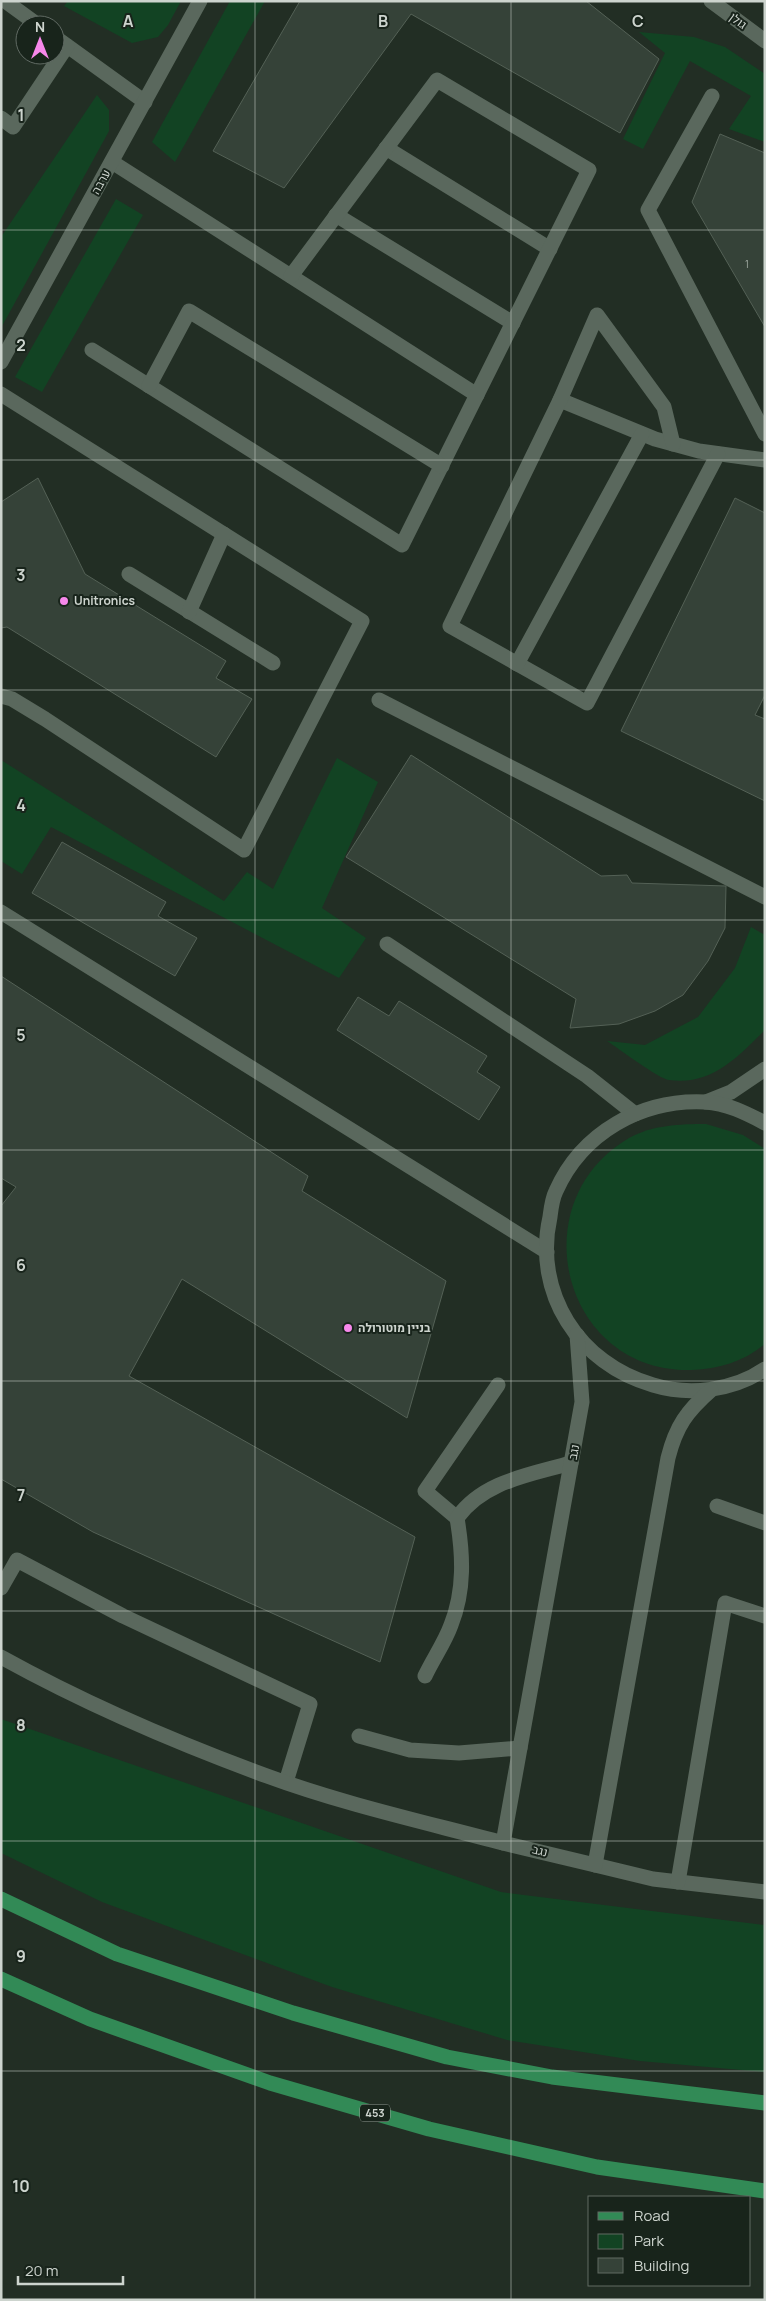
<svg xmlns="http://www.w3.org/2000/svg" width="766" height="2301" font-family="Manrope,Heebo,sans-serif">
<rect width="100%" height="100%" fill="#222e24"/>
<g fill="#124323">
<polygon points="68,1 181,1 168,25 158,37 132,43 64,6"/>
<polygon points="230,1 265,1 175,162 152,142"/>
<polygon points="639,32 694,37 725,47 765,74 765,142 729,129 751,96 690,61 643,149 623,139 665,53"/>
<polygon points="97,95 109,110 109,131 1,328 1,237"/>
<polygon points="116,199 143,215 42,392 15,377"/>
<polygon points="337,758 378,782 322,908 366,938 339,978 51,827 22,874 1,861 1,760 224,901 247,872 273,889"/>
<path d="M751 927 765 935V1030C738 1057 711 1086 669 1080 659 1079 618 1048 607 1041L645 1045 698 1017 735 968Z"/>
<path d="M706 1124 743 1135 765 1149V1344C743 1362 719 1369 692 1370 563 1374 519 1202 629 1138 652 1125 680 1124 706 1124Z"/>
<polygon points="1,1719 501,1892 765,1925 765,2072 640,2061 507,2040 332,1987 102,1902 1,1853"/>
</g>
<g fill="#354238" stroke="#546156">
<polygon points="300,1 586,1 659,59 620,133 411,14 284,188 213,151"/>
<polygon points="720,134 765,153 765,327 692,202"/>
<polygon points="38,478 85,574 226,661 216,678 252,699 216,757 7,627 1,628 1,502"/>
<polygon points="735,498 765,513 765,695 755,715 765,719 765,801 621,731"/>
<polygon points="411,755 601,876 627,875 632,883 726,886 725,928 708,961 683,995 655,1011 619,1024 570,1028 576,999 346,857"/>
<polygon points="62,842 166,902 158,916 197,938 175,976 32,893"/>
<polygon points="1,976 308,1176 302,1191 446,1281 407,1418 182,1279 129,1376 415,1537 380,1662 93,1532 1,1479 1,1206 16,1187 1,1178"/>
<polygon points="358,997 389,1016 399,1001 487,1056 477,1072 500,1087 479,1120 337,1030"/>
</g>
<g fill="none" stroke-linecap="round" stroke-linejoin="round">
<g stroke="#5a685d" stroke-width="15">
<polyline points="5,1 38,25"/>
<polyline points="55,37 145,102"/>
<polyline points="712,96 648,210 765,434"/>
<polyline points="1,118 13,127 67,46"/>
<polyline points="386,148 550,249"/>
<polyline points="112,162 477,395"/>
<polyline points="336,215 513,323"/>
<polyline points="92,350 402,545 589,170 437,80 291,276"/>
<polyline points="149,386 189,311 442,466"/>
<polyline points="1,394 362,621 244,850 45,719 12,699 1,696"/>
<polyline points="560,400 655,439 699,451 765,460"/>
<polyline points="673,444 664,407 597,315 560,400 450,626 587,703 718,454"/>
<polyline points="129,574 273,663"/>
<polyline points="189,612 224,534"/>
<polyline points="517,664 642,434"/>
<polyline points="379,700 765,897"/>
<polyline points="1,912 547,1252"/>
<polyline points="387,944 587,1076 635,1114"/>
<polyline points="717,1506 765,1523"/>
<polyline points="457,1518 425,1491 498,1385"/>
<polyline points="1,1588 17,1560 123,1616 310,1704 286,1782"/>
<path d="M1 1657C84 1703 177 1743 267 1776 343 1804 424 1822 503 1843"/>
<path d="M425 1676C433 1659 445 1642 451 1625 465 1590 463 1554 457 1518 483 1481 530 1475 571 1463"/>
<polyline points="359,1736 410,1750 459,1753 520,1748"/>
<polyline points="595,1865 653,1879 765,1892"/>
<polyline points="678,1882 725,1603 765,1616"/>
</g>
<g stroke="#5a685d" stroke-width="15">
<polyline points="711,1 765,41"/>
<polyline points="1,362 200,1"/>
<polyline points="706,1102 731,1092 765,1069"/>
<path d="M765 1123C746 1113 726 1103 705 1102 641 1099 582 1133 556 1191 552 1199 551 1209 550 1217 533 1293 579 1364 653 1385 689 1396 733 1391 765 1369"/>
<path d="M577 1335 582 1402 503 1843 595 1865 668 1458C676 1426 687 1411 711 1390"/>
</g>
<g stroke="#328a56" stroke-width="15">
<polyline points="1,1899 117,1954 293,2013 447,2057 552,2077 765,2103"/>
<polyline points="1,1979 90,2019 270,2083 429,2129 597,2167 765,2191"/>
</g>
</g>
<path fill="none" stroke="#cdd4ce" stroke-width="1" stroke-opacity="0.55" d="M255 1V2300M511 1V2300M1 230H765M1 460H765M1 690H765M1 920H765M1 1150H765M1 1381H765M1 1611H765M1 1841H765M1 2071H765"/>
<g fill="#f788eb" stroke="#18241b" stroke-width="2">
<circle cx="64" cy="601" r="5"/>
<circle cx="348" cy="1328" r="5"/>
</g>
<g text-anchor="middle" stroke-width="4" stroke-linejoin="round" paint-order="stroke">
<g font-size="10" fill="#a7b0a8">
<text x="747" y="268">1</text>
</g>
<rect fill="#18241b" stroke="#979f98" stroke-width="1" x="360" y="2104.5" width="30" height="17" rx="4"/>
<g font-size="11" font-weight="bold" fill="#cdd4ce">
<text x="375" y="2117">453</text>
</g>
<g font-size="12" fill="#cdd4ce" stroke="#18241b">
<text transform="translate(738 21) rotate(37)" y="4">גולן</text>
<text transform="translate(101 182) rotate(-61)" y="4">ערבה</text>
<text transform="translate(574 1452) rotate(-80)" y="4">נגב</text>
<text transform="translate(540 1851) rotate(14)" y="4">נגב</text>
</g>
<g font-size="12" font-weight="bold" fill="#cdd4ce" stroke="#18241b" text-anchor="start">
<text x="74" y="605">Unitronics</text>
<text x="358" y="1332">בניין מוטורולה</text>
</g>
</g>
<g font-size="16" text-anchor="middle" font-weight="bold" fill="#cdd4ce" stroke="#18241b" stroke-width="4" stroke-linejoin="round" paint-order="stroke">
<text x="128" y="27">A</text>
<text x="383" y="27">B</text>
<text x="638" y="27">C</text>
<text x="21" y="121">1</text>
<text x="21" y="351">2</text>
<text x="21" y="581">3</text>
<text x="21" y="811">4</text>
<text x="21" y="1041">5</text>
<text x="21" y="1271">6</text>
<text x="21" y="1501">7</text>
<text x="21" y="1731">8</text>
<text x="21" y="1962">9</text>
<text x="21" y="2192">10</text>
</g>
<rect width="766" height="2301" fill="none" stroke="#cdd4ce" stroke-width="5"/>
<rect x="588" y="2196" width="162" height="90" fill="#18241b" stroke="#606a63"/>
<rect x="598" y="2212" width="25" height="8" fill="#328a56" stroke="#606a63"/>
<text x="634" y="2221" font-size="15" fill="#cdd4ce">Road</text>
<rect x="598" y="2234" width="25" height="15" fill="#124323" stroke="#606a63"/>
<text x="634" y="2246" font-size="15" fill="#cdd4ce">Park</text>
<rect x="598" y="2258" width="25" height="15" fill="#354238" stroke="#606a63"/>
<text x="634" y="2271" font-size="15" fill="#cdd4ce">Building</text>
<g transform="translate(40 40)"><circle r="24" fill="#18241b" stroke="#606a63"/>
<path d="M0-4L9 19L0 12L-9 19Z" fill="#f788eb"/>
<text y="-8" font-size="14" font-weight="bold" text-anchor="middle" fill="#cdd4ce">N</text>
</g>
<path d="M18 2276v8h105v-8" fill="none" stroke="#cdd4ce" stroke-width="2.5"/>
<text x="25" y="2276" font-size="15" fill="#cdd4ce" stroke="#18241b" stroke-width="4" paint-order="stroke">20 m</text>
</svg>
